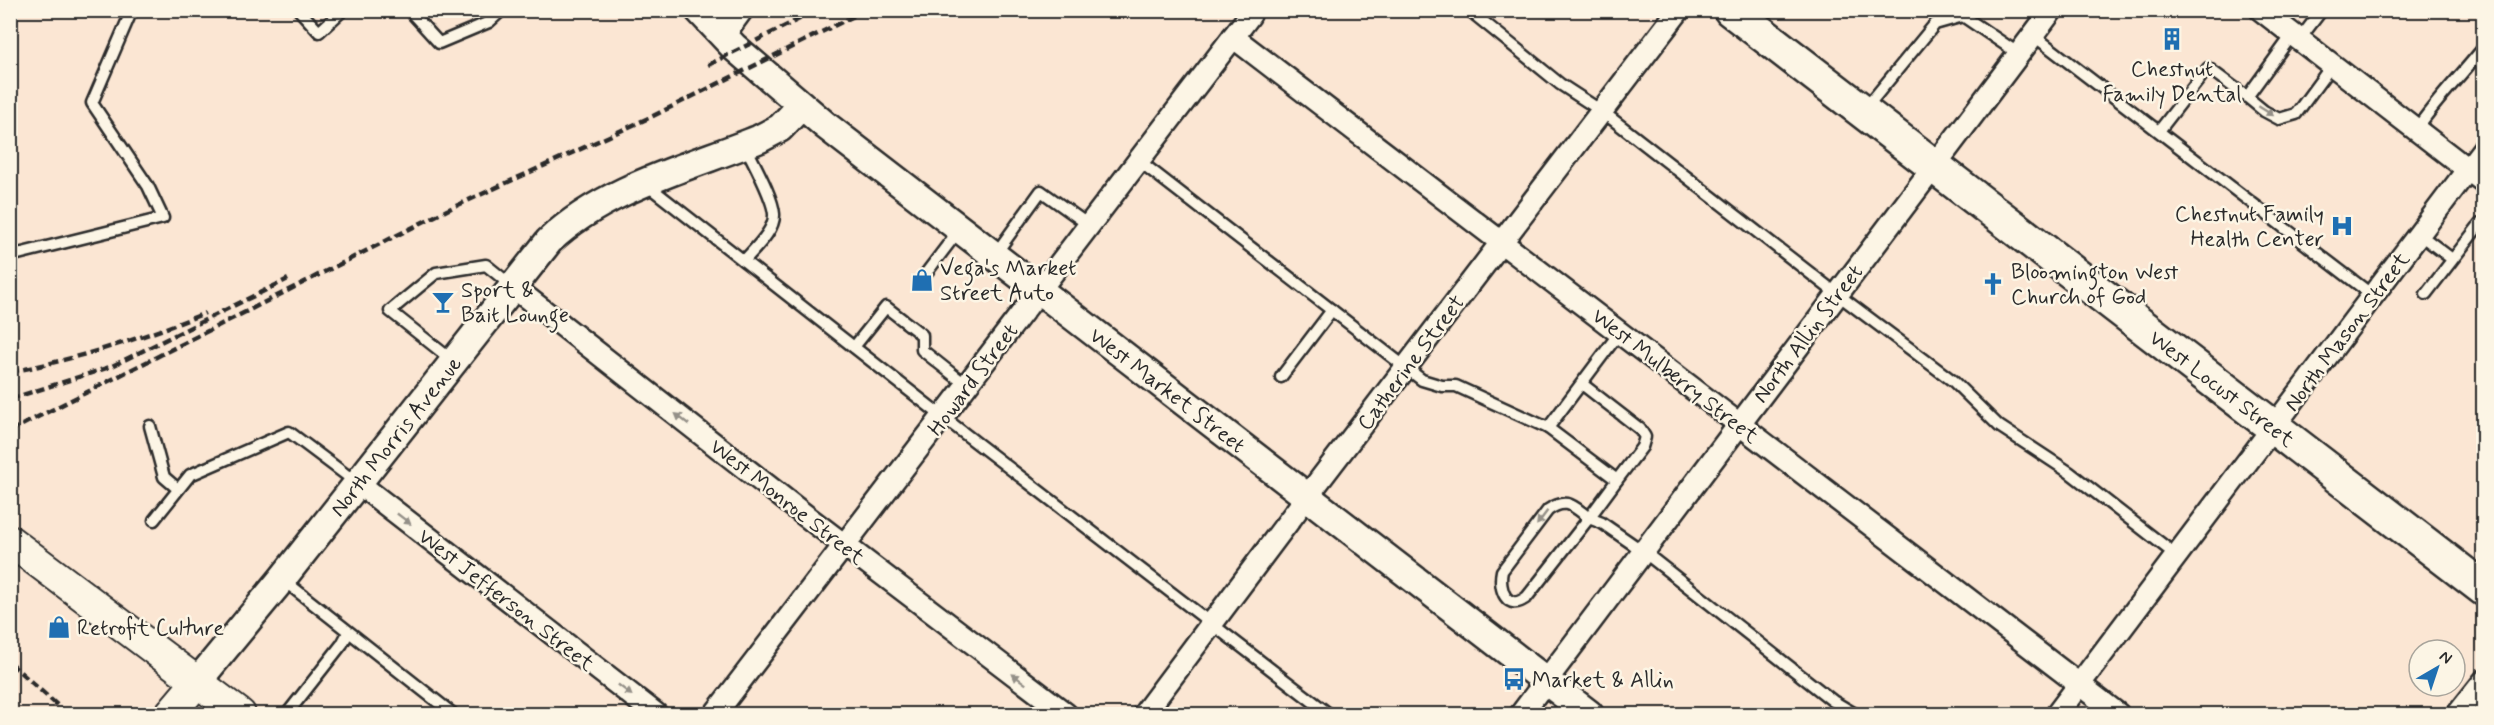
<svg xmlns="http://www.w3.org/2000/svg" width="2494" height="725" font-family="Mynerve,sans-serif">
<rect width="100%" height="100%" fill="#fbe6d3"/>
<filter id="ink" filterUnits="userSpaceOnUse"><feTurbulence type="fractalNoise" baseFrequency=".0167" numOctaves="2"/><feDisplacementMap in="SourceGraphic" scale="12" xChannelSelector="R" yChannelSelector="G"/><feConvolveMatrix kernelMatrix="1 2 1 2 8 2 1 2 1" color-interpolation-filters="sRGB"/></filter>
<g filter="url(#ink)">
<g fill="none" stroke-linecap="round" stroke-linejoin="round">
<g stroke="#2b2b2b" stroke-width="15">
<g id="service">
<polyline points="299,10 319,32 343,10"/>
<polyline points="409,10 439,43 489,22 502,10"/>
<polyline points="1469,10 1560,84 1603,112 1837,294 1953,381 1999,426 2069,472 2176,555"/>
<polyline points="2033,35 2372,295"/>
<polyline points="2292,35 2247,97 2264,111 2279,119 2296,114 2332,65"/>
<polyline points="2299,40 2322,10"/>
<polyline points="1865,109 1935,24 1963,16 2019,54"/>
<path d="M2416 130C2436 100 2461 76 2484 47"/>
<polyline points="2159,131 2208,68 2247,97"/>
<polyline points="1138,160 1422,380 1442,386 1456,386 1548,428"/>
<polyline points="647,185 943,417 1329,714"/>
<polyline points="2419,234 2452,259"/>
<polyline points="10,256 163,218 148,186 92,103 132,10"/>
<polyline points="994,256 1041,191 1090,226"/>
<path d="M744 261C754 249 775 231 774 214 773 197 753 162 745 145"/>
<polyline points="927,272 959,230"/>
<polyline points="2426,294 2480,224"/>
<path d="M1620 332 1548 428 1617 480 1589 518C1573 506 1567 497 1548 510L1502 571C1498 589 1507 613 1527 597L1589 518 1602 523 1644 552 1833 701 1855 714"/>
<polyline points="854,347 886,307 922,335 922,350 966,385"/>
<polyline points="453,361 390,311 436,273 486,265 512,286"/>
<polyline points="1281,377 1332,310"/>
<polyline points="1582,384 1640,429 1645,437 1642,447 1617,480"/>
<polyline points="150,426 164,477 178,489"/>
<polyline points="154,520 190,475 289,432 357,483"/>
<polyline points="282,579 453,714"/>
<polyline points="287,714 342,644 348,633"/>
</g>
</g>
<g stroke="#2b2b2b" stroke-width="26">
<g id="minor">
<polyline points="2261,10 2484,182"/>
<polyline points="723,36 742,10"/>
<polyline points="1233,37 2118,714"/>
<polyline points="512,286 806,516 1066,714"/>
<polyline points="358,483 656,714"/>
<polyline points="715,714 1250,15"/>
<polyline points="1144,714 1306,498 1679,10"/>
<polyline points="1521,714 2052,10"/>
<polyline points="2057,714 2484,148"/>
<polyline points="2458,714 2484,681"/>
</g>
</g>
<g stroke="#2b2b2b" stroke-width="32">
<g id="tertiary">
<path id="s1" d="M699 10 734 47 825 125 1589 714"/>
<path id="s2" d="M197 682 282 579 549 241C605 188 689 167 759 139L780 128 801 106"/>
</g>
</g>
<g stroke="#2b2b2b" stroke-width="34">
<g id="secondary">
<polyline points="10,541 240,714"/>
<polyline points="170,714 197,682"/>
</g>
</g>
<g stroke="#2b2b2b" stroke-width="38">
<g id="primary">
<path id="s3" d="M1731 10 2484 589"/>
</g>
</g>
<use href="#service" stroke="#fcf5e5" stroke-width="10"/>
<use href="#minor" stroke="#fcf5e5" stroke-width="21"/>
<use href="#tertiary" stroke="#fcf5e5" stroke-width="27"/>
<use href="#secondary" stroke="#fcf5e5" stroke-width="30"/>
<use href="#primary" stroke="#fcf5e5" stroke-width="33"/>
<g stroke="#2b2b2b" stroke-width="4.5" stroke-dasharray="9 4.5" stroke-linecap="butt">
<polyline points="708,65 817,10"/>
<path d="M10 372C77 359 143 338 205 313"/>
<polyline points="10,399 110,367 288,279"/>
<polyline points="10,431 447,210 653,116 866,10"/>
<polyline points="10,663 67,714"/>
</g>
</g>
<defs><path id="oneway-solid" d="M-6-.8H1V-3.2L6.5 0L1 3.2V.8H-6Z" transform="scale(1.5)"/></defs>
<g fill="#949088">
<use href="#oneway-solid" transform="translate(2266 111) rotate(32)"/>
<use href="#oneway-solid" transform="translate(682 419) rotate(-142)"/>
<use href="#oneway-solid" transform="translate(1542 518) rotate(127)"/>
<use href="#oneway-solid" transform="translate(404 519) rotate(38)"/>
<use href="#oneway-solid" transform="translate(1019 679) rotate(-143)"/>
<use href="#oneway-solid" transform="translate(625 690) rotate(38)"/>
</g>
</g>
<defs>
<g id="building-bare" transform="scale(1.8)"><path d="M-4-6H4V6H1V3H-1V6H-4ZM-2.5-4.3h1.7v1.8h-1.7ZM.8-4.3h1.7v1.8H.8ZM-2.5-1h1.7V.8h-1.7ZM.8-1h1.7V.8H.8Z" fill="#1f6fb2" stroke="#fcf5e5" stroke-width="2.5" paint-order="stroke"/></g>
<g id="hospital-bare" transform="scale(1.8)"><path d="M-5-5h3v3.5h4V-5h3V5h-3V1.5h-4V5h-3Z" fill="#1f6fb2" stroke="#fcf5e5" stroke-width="2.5" paint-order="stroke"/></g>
<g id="shop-bare" transform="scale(1.8)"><path d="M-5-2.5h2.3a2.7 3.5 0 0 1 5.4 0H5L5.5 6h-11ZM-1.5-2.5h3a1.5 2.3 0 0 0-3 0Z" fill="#1f6fb2" stroke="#fcf5e5" stroke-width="2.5" paint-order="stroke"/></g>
<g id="church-bare" transform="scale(1.8)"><path d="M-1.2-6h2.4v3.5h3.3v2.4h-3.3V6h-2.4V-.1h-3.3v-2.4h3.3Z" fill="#1f6fb2" stroke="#fcf5e5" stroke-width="2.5" paint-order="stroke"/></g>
<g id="bar-bare" transform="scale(1.8)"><path d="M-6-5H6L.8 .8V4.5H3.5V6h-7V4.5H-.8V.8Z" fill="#1f6fb2" stroke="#fcf5e5" stroke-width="2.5" paint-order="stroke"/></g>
<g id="bus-bare" transform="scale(1.8)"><path d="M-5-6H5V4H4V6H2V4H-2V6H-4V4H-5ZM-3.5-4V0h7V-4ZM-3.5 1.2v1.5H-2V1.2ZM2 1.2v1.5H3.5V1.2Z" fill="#1f6fb2" stroke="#fcf5e5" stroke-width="2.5" paint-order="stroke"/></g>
</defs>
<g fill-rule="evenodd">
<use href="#building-bare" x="2172" y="39"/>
<use href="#hospital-bare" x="2342" y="226"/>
<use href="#shop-bare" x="922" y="280"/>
<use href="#church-bare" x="1993" y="284"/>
<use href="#bar-bare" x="443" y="302"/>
<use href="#shop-bare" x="59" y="627"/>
<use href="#bus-bare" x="1514" y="679"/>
</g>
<g text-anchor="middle" stroke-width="5" stroke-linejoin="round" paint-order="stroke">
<g font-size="22" fill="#2b2b2b" stroke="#fcf5e5" text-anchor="start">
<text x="2172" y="76" text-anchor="middle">Chestnut<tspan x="2172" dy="25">Family Dental</tspan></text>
<text x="2324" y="221" text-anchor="end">Chestnut Family<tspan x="2324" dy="25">Health Center</tspan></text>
<text x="940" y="275">Vega's Market<tspan x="940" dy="25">Street Auto</tspan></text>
<text x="2011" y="279">Bloomington West<tspan x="2011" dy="25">Church of God</tspan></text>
<text x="461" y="297">Sport &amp;<tspan x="461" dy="25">Bait Lounge</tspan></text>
<text x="77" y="635">Retrofit Culture</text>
<text x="1532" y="687">Market &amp; Allin</text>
</g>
<g font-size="22" fill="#2b2b2b" stroke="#fcf5e5">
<text transform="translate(2346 331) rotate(-53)" y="8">North Mason Street</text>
<text transform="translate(1807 333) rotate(-53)" y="8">North Allin Street</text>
<text transform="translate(1410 362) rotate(-53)" y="8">Catherine Street</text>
<text transform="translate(1676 375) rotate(38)" y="8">West Mulberry Street</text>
<text transform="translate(972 379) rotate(-53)" y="8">Howard Street</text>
<text dy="8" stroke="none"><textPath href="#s3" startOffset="620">West Locust Street</textPath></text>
<text dy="8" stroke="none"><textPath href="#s1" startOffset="604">West Market Street</textPath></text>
<text dy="8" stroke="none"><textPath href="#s2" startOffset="316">North Morris Avenue</textPath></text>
<text transform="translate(788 501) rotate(38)" y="8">West Monroe Street</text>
<text transform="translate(507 599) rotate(38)" y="8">West Jefferson Street</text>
</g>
</g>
<rect width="2494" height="725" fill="none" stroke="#fcf5e5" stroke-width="36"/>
<rect x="18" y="18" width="2458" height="689" fill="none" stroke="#2b2b2b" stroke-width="2" filter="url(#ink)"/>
<g transform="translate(2437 668) rotate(39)"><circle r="28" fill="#fcf5e5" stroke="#a8a49b" stroke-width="1.5"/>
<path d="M0-4.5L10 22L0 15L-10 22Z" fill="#1f6fb2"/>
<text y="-9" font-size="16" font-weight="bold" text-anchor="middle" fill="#2b2b2b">N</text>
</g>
</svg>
